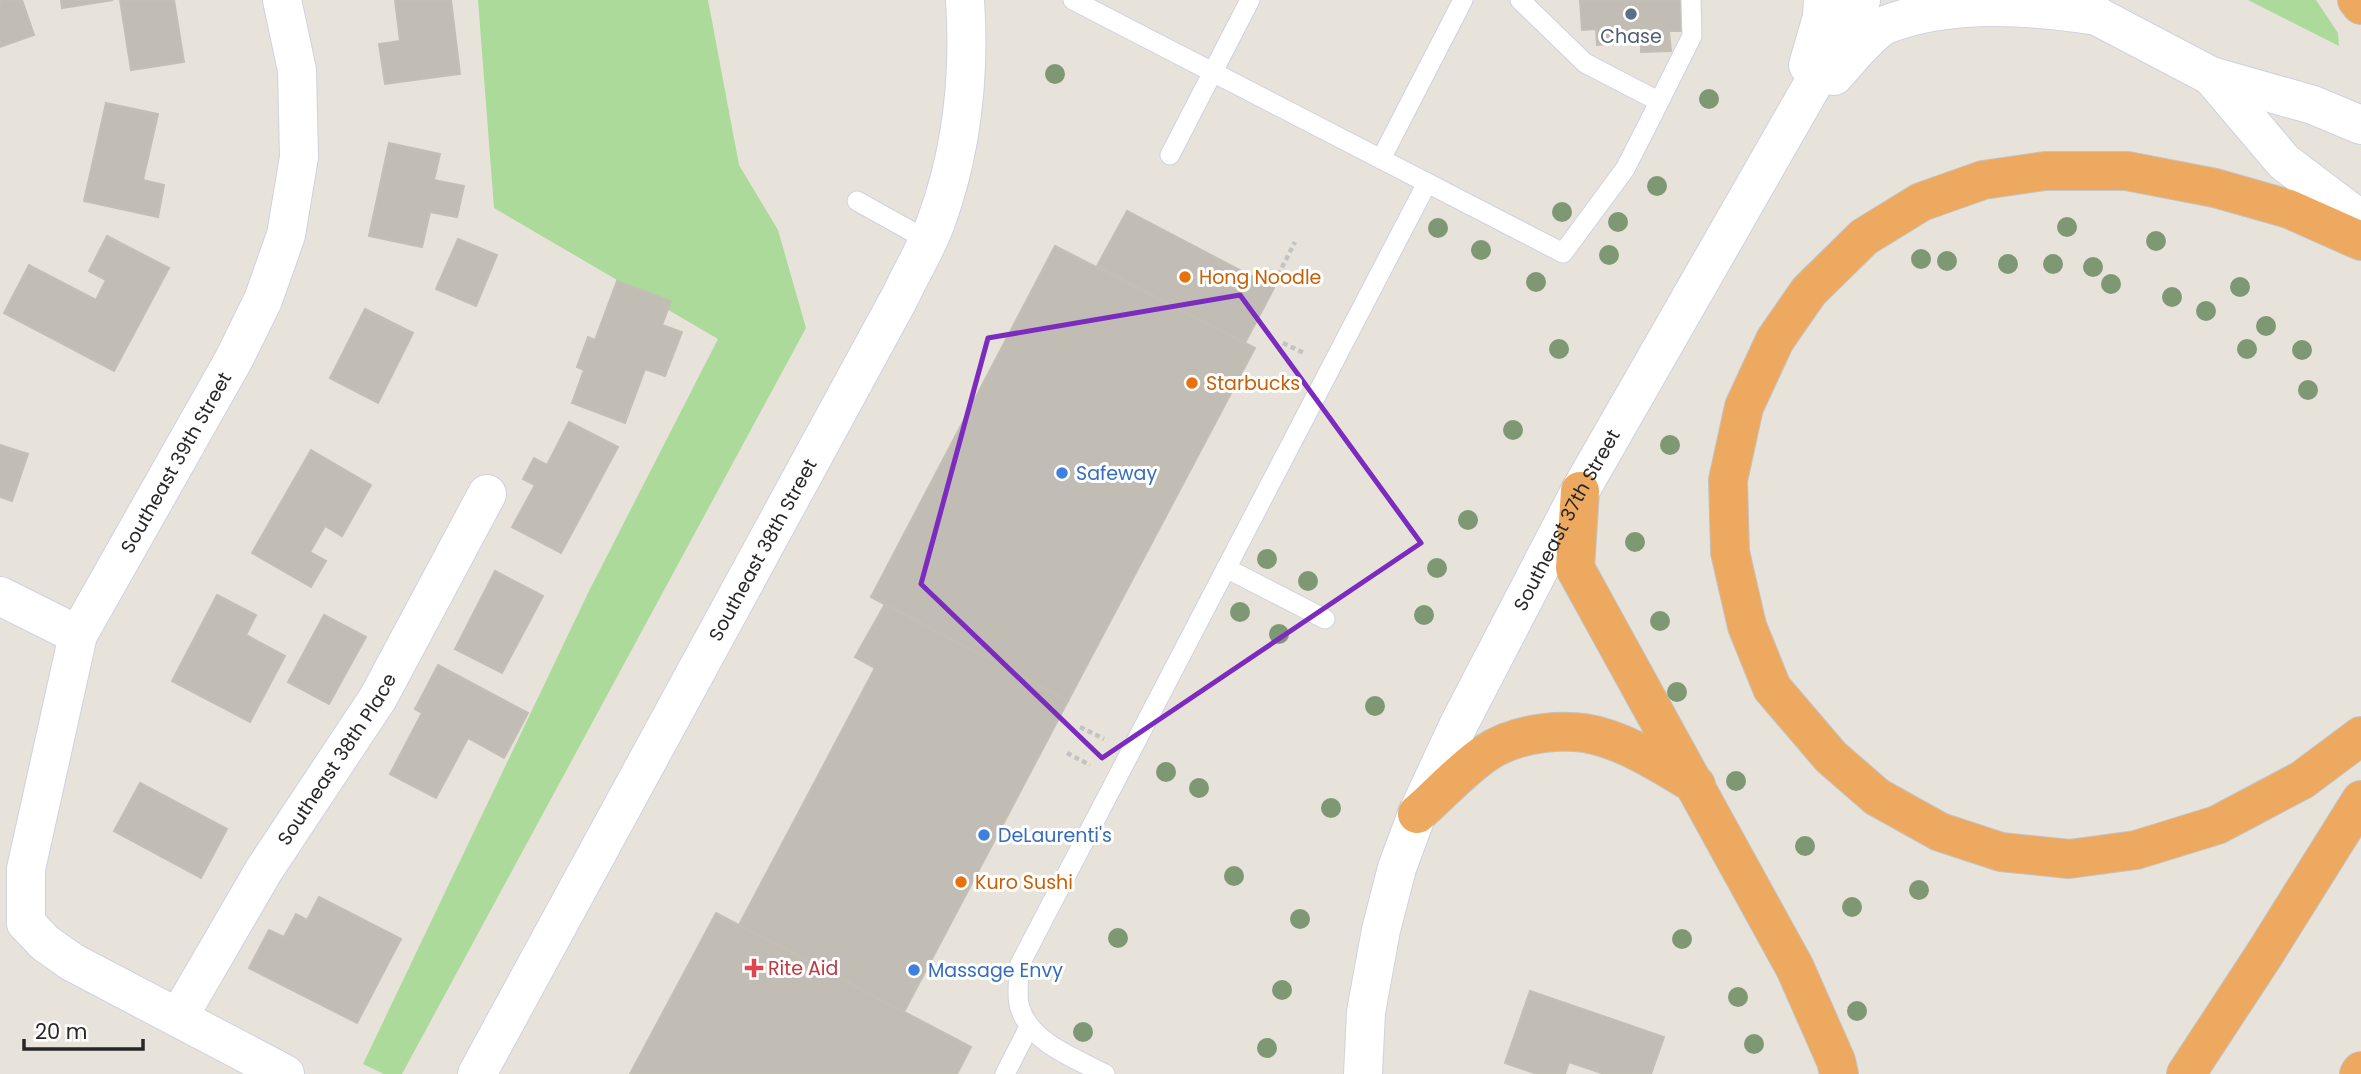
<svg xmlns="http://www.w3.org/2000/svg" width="2361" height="1074" font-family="Poppins,sans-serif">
<rect width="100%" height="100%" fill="#e8e3da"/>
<g fill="#abda9b">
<polygon points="478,0 708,0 739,165 778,230 806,328 402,1074 384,1074 363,1064 588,593 718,339 494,208"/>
<polygon points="2248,0 2316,0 2338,33 2339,46"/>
</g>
<g fill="#c1bdb5" stroke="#c3bfb4" stroke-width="2">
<polygon points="0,0 22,0 34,35 0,47"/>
<polygon points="61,0 113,0 62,8"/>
<polygon points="120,0 174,0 184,62 131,70"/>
<polygon points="395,0 451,0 460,74 385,84 379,44 400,41"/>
<polygon points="1580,0 1680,0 1682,31 1669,31 1671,51 1641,52 1641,42 1597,45 1596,29 1582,30"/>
<polygon points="106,103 158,114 143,180 164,185 158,217 84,201"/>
<polygon points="389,143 440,154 434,180 464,186 457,217 430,212 422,247 369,236"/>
<polygon points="1127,211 1274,288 1245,343 1097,266"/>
<polygon points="107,236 169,268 114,371 4,313 29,265 96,300 106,280 89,271"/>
<polygon points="458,239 497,255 476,306 436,289"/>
<polygon points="1055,246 1255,348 1068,701 871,597"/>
<polygon points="617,281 671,301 662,325 682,332 665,376 645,369 625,423 572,403 584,370 577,367 588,337 595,340"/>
<polygon points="365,309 413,333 378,403 330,378"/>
<polygon points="569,422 618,447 561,553 512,527 535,485 523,479 534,458 547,465"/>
<polygon points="0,445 28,454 12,501 0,497"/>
<polygon points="311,450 371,485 342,536 325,526 310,552 326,561 311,587 252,553"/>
<polygon points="495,571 543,596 502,673 455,649"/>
<polygon points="217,595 256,615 246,635 285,656 250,722 172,681"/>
<polygon points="885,604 1068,701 904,1012 739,925 875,668 855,657"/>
<polygon points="324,615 366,637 329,704 288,682"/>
<polygon points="438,665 528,713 504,758 468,738 436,798 390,774 422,713 415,709"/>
<polygon points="140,783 227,829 201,878 114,831"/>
<polygon points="319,897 401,939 357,1023 249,968 269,930 284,937 296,914 307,920"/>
<polygon points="716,913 971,1047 957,1074 630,1074"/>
<polygon points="1530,991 1664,1037 1651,1074 1604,1074 1569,1062 1565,1074 1537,1074 1505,1063"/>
</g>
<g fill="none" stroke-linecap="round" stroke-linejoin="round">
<g stroke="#cfd1df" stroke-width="21">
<g id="lane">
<polyline points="1073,0 1563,253 1625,169 1647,126 1692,36 1691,0"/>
<polyline points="1520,0 1585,63 1658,101"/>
<polyline points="1170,155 1250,0"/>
<polyline points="1381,159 1463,0"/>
<polyline points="857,201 927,240"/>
<polyline points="1226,568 1325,619"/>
<polyline points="1005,1074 1029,1027"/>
<path d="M1105 1074C1075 1058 1031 1043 1020 1008 1016 996 1019 977 1020 964L1427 183"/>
</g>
</g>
<g stroke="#cfd1df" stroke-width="40">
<g id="street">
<polyline points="0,596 78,635"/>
<path id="s1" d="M26 923V869L78 635 234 359 263 300 286 235 299 157 297 70 282 0"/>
<polyline points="26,923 45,943 72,962 285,1074"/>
<path id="s2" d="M178 1018 264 870 378 698 487 494"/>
<path id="s3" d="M477 1074 901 295C912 271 927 247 936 222 962 151 970 75 965 0"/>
</g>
</g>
<g stroke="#cfd1df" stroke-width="40">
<g id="secondary">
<polyline points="2074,4 2211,76 2313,105 2361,125"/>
<polyline points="1808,65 1822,17 1823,0"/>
<path d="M1834 76C1849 60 1865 38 1883 26 1947 0 2027 5 2098 16"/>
<polyline points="2211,76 2284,162 2361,220"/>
<path id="s4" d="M1363 1074 1366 1012 1381 930 1397 868 1417 814 1459 724 1580 491 1861 0"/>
</g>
</g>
<g stroke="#c3c3c3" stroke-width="40">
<g id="highway">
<polyline points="2357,0 2361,5"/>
<polyline points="2361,241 2289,209 2215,188 2127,171 2045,171 1983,180 1921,202 1864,237 1809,291 1775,340 1744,407 1728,480 1730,552 1747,626 1772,688 1831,757 1877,797 1940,832 2001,852 2069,859 2136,850 2217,825 2302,780 2361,736"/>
<polyline points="1580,491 1575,568 1795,968 1836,1061 1839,1074"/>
<path d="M1417 814C1439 795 1462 769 1486 753 1517 732 1569 726 1605 738 1637 748 1667 768 1696 785"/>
<polyline points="2186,1074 2264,955 2361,800"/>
<polyline points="2359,1074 2361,1071"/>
</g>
</g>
<g stroke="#c3c3c3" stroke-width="4.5" stroke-dasharray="5 3.5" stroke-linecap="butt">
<polyline points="1278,275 1295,242"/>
<polyline points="1283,343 1306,354"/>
<polyline points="1080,727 1104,739"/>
<polyline points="1067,753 1090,765"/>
</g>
<use href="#lane" stroke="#fff" stroke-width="19"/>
<use href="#street" stroke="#fff" stroke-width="38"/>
<use href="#secondary" stroke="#fff" stroke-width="38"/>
<use href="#highway" stroke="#eda960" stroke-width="38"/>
</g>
<g fill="#7e9874">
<circle cx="1055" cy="74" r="10"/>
<circle cx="1709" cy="99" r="10"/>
<circle cx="1657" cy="186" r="10"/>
<circle cx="1562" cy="212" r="10"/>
<circle cx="1618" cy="222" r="10"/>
<circle cx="2067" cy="227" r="10"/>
<circle cx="1438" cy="228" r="10"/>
<circle cx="2156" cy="241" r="10"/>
<circle cx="1481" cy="250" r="10"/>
<circle cx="1609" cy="255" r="10"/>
<circle cx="1921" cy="259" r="10"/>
<circle cx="1947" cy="261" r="10"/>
<circle cx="2008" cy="264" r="10"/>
<circle cx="2053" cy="264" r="10"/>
<circle cx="2093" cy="267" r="10"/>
<circle cx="1536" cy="282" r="10"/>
<circle cx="2111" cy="284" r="10"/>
<circle cx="2240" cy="287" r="10"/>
<circle cx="2172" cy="297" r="10"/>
<circle cx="2206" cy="311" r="10"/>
<circle cx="2266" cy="326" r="10"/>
<circle cx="1559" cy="349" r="10"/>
<circle cx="2247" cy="349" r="10"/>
<circle cx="2302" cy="350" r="10"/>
<circle cx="2308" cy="390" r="10"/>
<circle cx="1513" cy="430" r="10"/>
<circle cx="1670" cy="445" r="10"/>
<circle cx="1468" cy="520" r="10"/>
<circle cx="1635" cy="542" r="10"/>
<circle cx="1267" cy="559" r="10"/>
<circle cx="1437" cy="568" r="10"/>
<circle cx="1308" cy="581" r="10"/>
<circle cx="1240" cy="612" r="10"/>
<circle cx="1424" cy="615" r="10"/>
<circle cx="1660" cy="621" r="10"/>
<circle cx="1279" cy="634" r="10"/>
<circle cx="1677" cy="692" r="10"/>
<circle cx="1375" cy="706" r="10"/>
<circle cx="1166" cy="772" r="10"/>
<circle cx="1736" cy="781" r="10"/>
<circle cx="1199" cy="788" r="10"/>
<circle cx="1331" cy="808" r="10"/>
<circle cx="1805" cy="846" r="10"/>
<circle cx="1234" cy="876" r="10"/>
<circle cx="1919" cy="890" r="10"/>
<circle cx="1852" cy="907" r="10"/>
<circle cx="1300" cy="919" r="10"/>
<circle cx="1118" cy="938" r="10"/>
<circle cx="1682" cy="939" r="10"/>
<circle cx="1282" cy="990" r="10"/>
<circle cx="1738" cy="997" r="10"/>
<circle cx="1857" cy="1011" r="10"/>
<circle cx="1083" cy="1032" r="10"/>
<circle cx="1754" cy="1044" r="10"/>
<circle cx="1267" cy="1048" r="10"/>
</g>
<path fill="none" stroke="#7b2cbf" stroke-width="5" stroke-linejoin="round" d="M1240 295 1421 543 1102 758 921 584 988 338Z"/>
<circle fill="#5c6f8a" stroke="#fff" stroke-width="2.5" cx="1631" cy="14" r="7"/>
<g fill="#e8710a" stroke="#fff" stroke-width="2.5">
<circle cx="1185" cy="277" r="7"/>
<circle cx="1192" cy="383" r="7"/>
<circle cx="961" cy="882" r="7"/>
</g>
<g fill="#3f7fe0" stroke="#fff" stroke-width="2.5">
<circle cx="1062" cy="473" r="7"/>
<circle cx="984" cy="835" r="7"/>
<circle cx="914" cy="970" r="7"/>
</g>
<path fill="#e0444e" stroke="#fff" stroke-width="2.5" d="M750.5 957.5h7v7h7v7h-7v7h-7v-7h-7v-7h7z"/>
<g text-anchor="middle" stroke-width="6" stroke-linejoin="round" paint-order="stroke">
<g font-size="19" fill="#4e5e75" stroke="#fff">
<text x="1631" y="43">Chase</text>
</g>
<g font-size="19" fill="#c56008" stroke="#fff" text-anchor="start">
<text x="1199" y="284">Hong Noodle</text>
<text x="1206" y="390">Starbucks</text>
<text x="975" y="889">Kuro Sushi</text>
</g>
<g font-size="19" fill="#272727" stroke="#fff">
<text dy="7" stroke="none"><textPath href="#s1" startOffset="492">Southeast 39th Street</textPath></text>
<text dy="7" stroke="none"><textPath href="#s4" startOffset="597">Southeast 37th Street</textPath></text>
<text dy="7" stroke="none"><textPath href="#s3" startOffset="597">Southeast 38th Street</textPath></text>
<text dy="7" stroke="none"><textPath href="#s2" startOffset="304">Southeast 38th Place</textPath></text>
</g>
<g font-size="19" fill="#366cbe" stroke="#fff" text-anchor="start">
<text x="1076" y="480">Safeway</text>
<text x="998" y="842">DeLaurenti's</text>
<text x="928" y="977">Massage Envy</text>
</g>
<g font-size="19" fill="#be3a42" stroke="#fff" text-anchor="start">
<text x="768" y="975">Rite Aid</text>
</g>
</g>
<path d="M24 1039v10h119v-10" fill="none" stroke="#272727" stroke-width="3.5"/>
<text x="35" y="1039" font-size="21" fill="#272727" stroke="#ffffff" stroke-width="5" paint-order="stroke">20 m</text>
</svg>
